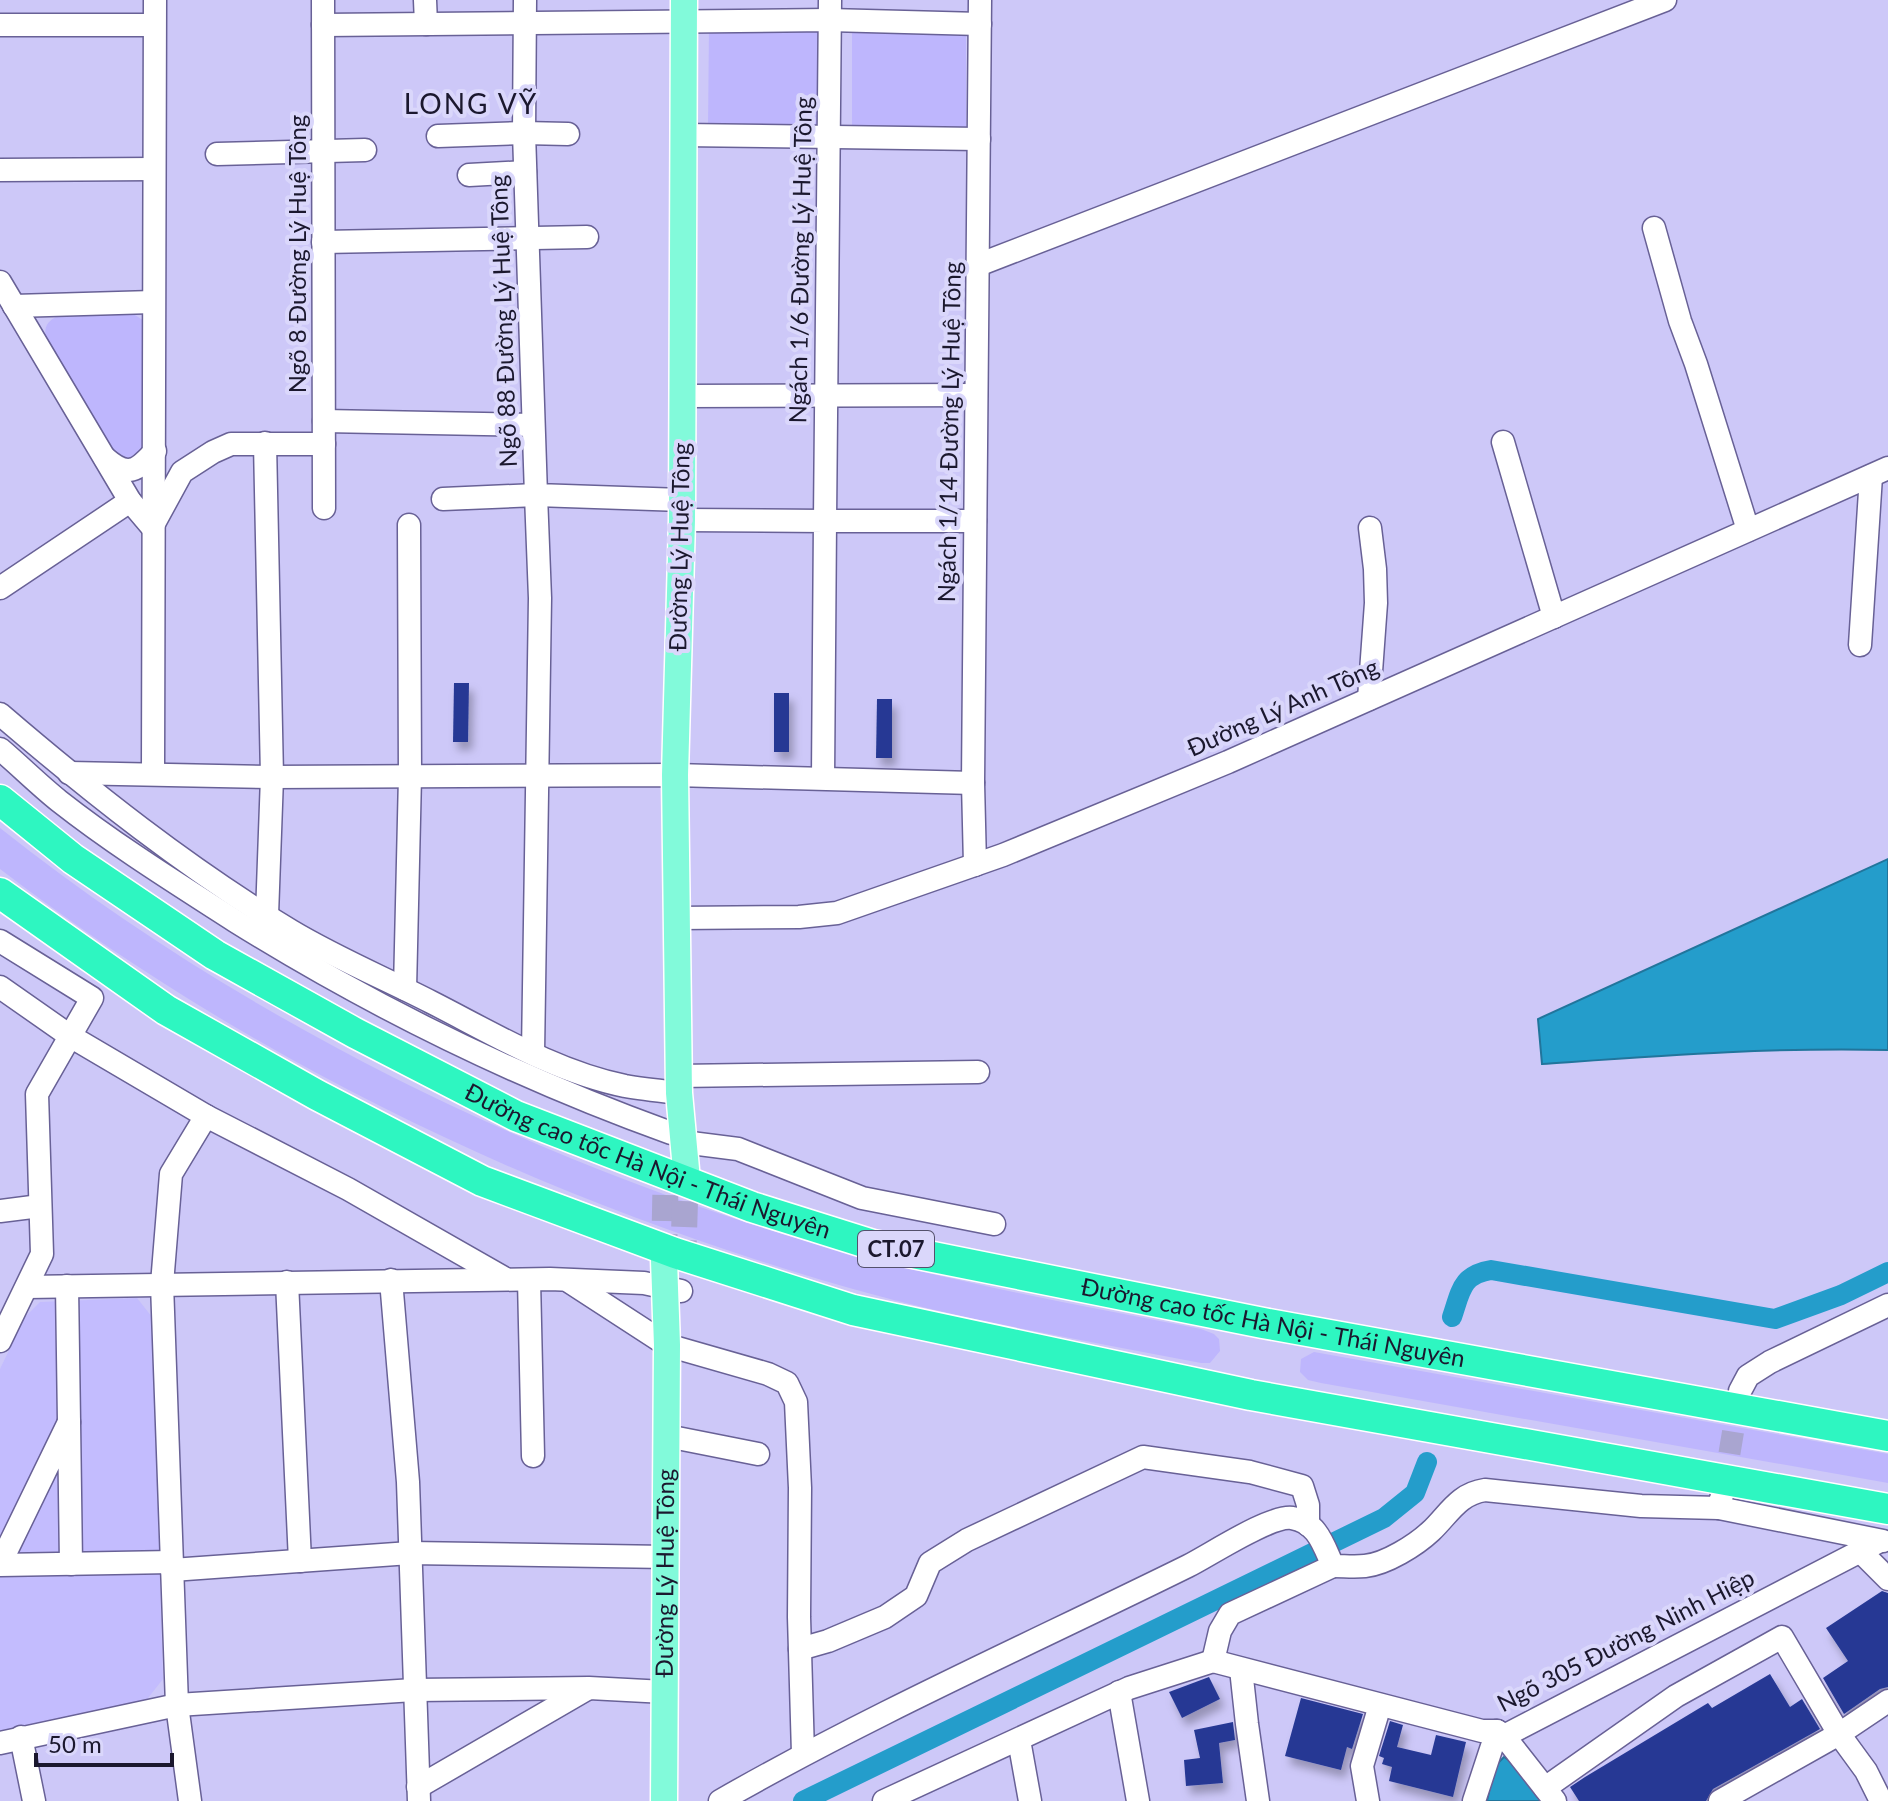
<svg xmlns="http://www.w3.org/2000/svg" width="1888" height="1801" font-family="Lato,sans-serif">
<defs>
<filter id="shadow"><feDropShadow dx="4.5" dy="8" stdDeviation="4" flood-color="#0004"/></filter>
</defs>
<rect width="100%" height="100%" fill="#cdc8f8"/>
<polygon fill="#c3bcfe" points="137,1298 152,1317 163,1679 144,1703 0,1732 0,1369 25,1317 40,1302"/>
<g fill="#beb6fd">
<polygon points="709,26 823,26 823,128 708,127"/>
<polygon points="852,29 966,30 966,132 852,131"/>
<path d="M66 313H132L144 321V452L136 463 118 457 47 341C41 324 51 318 66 313Z"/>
<path d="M0 828C237 1016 529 1161 820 1245 945 1281 1073 1304 1201 1329L1214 1334 1219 1339 1220 1351 1210 1363H1201C1085 1340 966 1321 853 1289 545 1202 254 1063 0 869Z"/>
<polygon points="1314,1352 1888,1454 1888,1483 1321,1383 1308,1380 1300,1372 1301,1359"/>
</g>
<g fill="#249dcb" stroke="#21759c" stroke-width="2">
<path d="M1888 859V1050C1772 1047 1657 1056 1542 1064L1538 1019Z"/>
<polygon points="1504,1757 1521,1768 1546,1801 1487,1801 1494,1767"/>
</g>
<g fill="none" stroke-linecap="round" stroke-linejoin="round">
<g stroke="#249dcb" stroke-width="20">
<path d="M1452 1317C1461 1291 1461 1275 1491 1270L1775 1319 1841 1295 1888 1272"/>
<polyline points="803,1801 1384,1518 1415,1493 1427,1462"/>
</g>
</g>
<g fill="#263994" filter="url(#shadow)">
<polygon points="454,683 469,683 468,742 453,742"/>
<rect x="774" y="693" width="15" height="59"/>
<polygon points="877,699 892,699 892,758 876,758"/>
<polygon points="1882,1591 1888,1593 1888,1687 1880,1689 1844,1714 1823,1678 1848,1661 1826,1628"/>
<polygon points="1770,1674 1790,1707 1802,1699 1820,1729 1713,1789 1706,1801 1579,1801 1570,1787 1585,1777 1708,1703 1712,1708"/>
<polygon points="1209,1677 1220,1699 1182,1718 1169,1692"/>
<polygon points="1301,1698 1363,1714 1352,1749 1347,1747 1341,1770 1285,1756"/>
<polygon points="1390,1721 1403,1725 1397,1747 1431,1755 1436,1735 1466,1742 1453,1797 1389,1781 1392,1767 1382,1764 1384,1758 1379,1756"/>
<polygon points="1233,1722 1235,1740 1219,1743 1223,1783 1186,1786 1184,1760 1200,1758 1194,1730"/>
</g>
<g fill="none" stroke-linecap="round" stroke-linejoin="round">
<polyline stroke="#a9a5d0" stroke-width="22" stroke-dasharray="22 11" stroke-linecap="butt" points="1724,1486 1739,1396"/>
<g stroke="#a9a5d0" stroke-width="26" stroke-dasharray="26 13" stroke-linecap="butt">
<polyline points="664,1260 666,1163"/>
<polyline points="683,1266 686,1169"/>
</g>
<g stroke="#686196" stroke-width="25">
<g id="minor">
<polyline points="323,0 324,508"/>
<polyline points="425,0 426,24"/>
<polyline points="525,0 524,133 536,495 682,500"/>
<polyline points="830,0 825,521 975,521"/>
<polyline points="0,25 154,25"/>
<polyline points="323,25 829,20 980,24"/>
<polyline points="682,135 979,139"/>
<polyline points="438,136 524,133 568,134"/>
<polyline points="217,154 365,150"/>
<polyline points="0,170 154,169"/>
<polyline points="469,175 525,172"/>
<polyline points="1654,228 1680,321 1696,364 1748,530"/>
<polyline points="323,242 587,237"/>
<polyline points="978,265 1665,0"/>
<polyline points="0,282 130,501"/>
<polyline points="14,306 153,302"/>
<polyline points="683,396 976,395"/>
<polyline points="324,421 533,425"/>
<polyline points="1503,442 1554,617"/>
<polyline points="265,443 272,777 267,915"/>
<path d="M105 458C128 478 137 471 155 451"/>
<polyline points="443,499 536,495 540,598 533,1053"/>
<polyline points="682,520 825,521 823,778"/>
<polyline points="0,588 130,501 152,527 182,472 213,452 231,444 324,444"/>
<polyline points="1860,645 1871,476"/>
<polyline points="1369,699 1376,603 1375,569 1370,528"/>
<path d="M0 714C92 793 187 868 291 931 336 958 384 978 431 1002 492 1033 556 1072 625 1086 642 1089 661 1091 679 1093"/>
<path d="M0 749C20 766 39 785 59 801 115 845 176 883 235 921 373 1007 518 1078 671 1133"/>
<polyline points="69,773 272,777 675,775 973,783"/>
<polyline points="153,773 155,0"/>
<polyline points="975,865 973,783 980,0"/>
<polyline points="677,918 799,917 837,913 1003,855 1228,762 1888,468"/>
<polyline points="0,941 92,998 37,1094 42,1254 0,1341"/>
<polyline points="0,987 70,1036 206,1116 348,1189 504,1278"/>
<polyline points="405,989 410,776 409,525"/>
<polyline points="679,1076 978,1072"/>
<polyline points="683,1142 738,1149 862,1198 994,1224"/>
<polyline points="0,1211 40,1206"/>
<polyline points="391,1280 408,1482 419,1801"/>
<polyline points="529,1280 533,1456"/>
<polyline points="287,1282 300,1561"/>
<polyline points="570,1282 667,1345 768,1374 787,1383 796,1402 800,1488 799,1617 803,1754"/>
<polyline points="67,1286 69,1422"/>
<polyline points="27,1287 550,1279 644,1283 681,1291"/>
<polyline points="1740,1391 1748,1376 1770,1362 1888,1305"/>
<polyline points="667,1436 758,1454"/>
<polyline points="1719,1508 1883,1541"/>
<polyline points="1860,1551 1888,1579"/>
<polyline points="0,1564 69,1422 71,1564"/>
<polyline points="0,1565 172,1562"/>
<polyline points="172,1570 410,1553 667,1557"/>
<polyline points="800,1649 828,1641 885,1617 916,1596 930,1563 967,1540 1143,1457 1250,1472 1302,1486 1308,1505 1308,1525"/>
<polyline points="1213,1661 1220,1631 1230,1614 1333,1566"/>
<polyline points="1241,1669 1247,1724 1258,1801"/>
<polyline points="1119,1692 1138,1801"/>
<polyline points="1504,1736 1555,1801"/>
<polyline points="21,1737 34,1801"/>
<polyline points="1019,1740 1030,1801"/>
<polyline points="0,1743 177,1705 414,1690 589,1688 665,1692"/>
<polyline points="418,1787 587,1689"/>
<polyline points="1545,1788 1676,1696 1782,1637 1839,1734 1866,1771 1881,1801"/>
<polyline points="190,1801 177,1705 162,1284 171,1174 206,1116"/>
<path d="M720 1801C872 1714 1032 1643 1188 1566 1210 1555 1270 1515 1292 1518 1318 1522 1324 1547 1333 1566 1344 1566 1355 1567 1365 1566 1386 1564 1416 1545 1431 1531 1449 1514 1458 1494 1485 1490L1641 1506 1719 1508 1724 1486"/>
<polyline points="884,1801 1129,1688 1213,1661 1482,1731 1497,1731 1504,1736 1880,1541"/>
<polyline points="1368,1801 1362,1766 1380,1705"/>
<polyline points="1474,1801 1497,1731"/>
<polyline points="1720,1801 1839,1734 1888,1701"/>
</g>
</g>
<g stroke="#fff" stroke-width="29">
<g id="major">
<polyline points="684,0 682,520 675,775 679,1093 686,1169"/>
<path id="s1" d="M664 1801 667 1345 664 1260"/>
</g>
</g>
<g stroke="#fff" stroke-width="33">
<g id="highway">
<path id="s2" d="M0 800 73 859 215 955 355 1033 516 1116 752 1207 873 1245 1263 1323 1888 1436"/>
<polyline points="0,893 166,1010 317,1095 482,1181 675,1253 853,1310 1251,1395 1888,1509"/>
</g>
</g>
<use href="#minor" stroke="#fff" stroke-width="22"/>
<use href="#major" stroke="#82fada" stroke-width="26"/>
<use href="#highway" stroke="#2ef6c1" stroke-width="30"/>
</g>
<g text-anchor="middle" stroke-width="8" stroke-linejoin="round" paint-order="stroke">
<rect fill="#dad7fb" stroke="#54516c" stroke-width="2" x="858" y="1231" width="76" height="36" rx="6"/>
<g font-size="22" font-weight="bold" fill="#1b182e">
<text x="896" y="1257">CT.07</text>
</g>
<g font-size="24" fill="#1b182e" stroke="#dad7fb">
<text transform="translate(298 254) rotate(-90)" y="8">Ngõ 8 Đường Lý Huệ Tông</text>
<text transform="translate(801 260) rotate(-89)" y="8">Ngách 1/6 Đường Lý Huệ Tông</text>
<text transform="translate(504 321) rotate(-92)" y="8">Ngõ 88 Đường Lý Huệ Tông</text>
<text transform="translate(950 432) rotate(-89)" y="8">Ngách 1/14 Đường Lý Huệ Tông</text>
<text transform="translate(680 547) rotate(-89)" y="8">Đường Lý Huệ Tông</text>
<text transform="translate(1283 708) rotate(-24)" y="8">Đường Lý Anh Tông</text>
<text dy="8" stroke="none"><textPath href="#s2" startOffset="746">Đường cao tốc Hà Nội - Thái Nguyên</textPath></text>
<text dy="8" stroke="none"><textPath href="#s2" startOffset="1394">Đường cao tốc Hà Nội - Thái Nguyên</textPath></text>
<text dy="8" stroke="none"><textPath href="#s1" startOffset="228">Đường Lý Huệ Tông</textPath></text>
<text transform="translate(1626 1641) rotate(-27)" y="8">Ngõ 305 Đường Ninh Hiệp</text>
</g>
<g font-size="28" letter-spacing="2" fill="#1b182e" stroke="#dad7fb">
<text x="471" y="114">LONG VỸ</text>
</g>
</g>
<path d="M36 1753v12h136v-12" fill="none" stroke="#1b182e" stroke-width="4"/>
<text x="48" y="1753" font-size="24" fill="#1b182e" stroke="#dad7fb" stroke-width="6" paint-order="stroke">50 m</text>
</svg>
